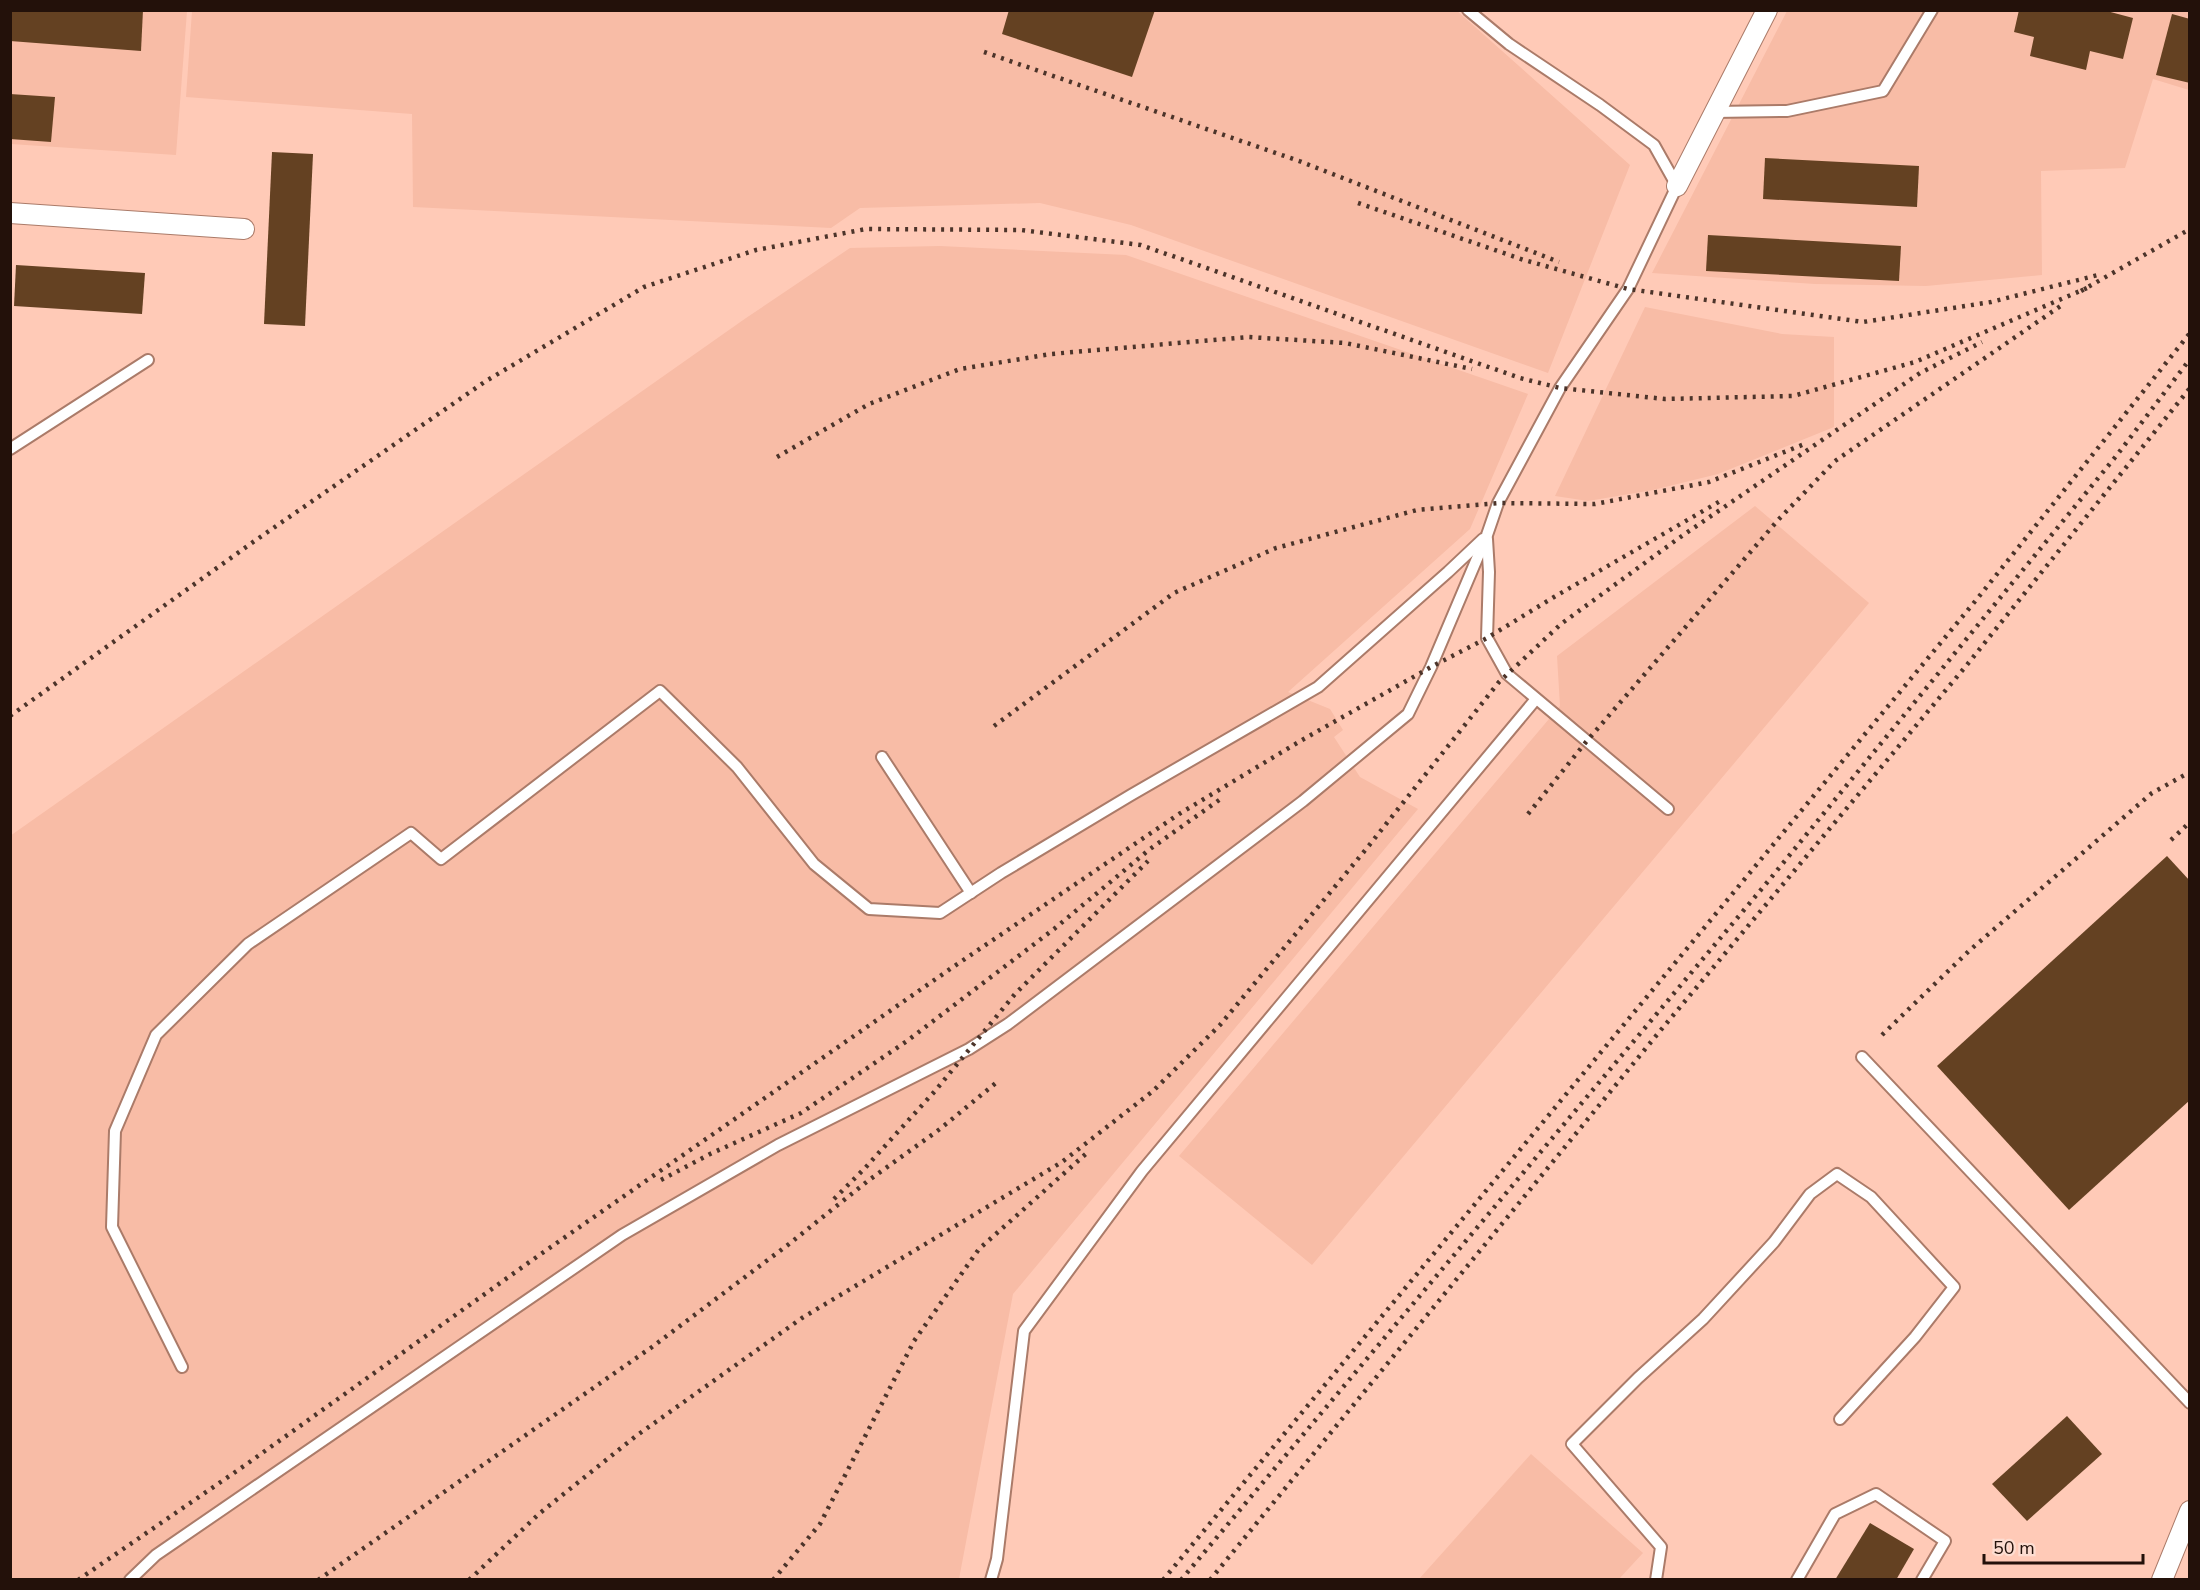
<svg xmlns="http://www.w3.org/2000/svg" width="2200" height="1590" font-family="'Nunito Sans',sans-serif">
<rect width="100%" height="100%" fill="#ffcab7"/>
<g fill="#f8bca6">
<polygon points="1456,10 1630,165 1548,373 1131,225 1040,203 860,208 831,228 413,207 412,114 186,97 192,11"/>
<polygon points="10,11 187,11 176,155 11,144"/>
<polygon points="1787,11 2189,11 2189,90 2153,79 2125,168 2041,171 2042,275 1926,286 1815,284 1652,273"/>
<polygon points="940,246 1126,255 1528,394 1470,529 1288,692 1330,709 1343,730 1334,737 1360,777 1418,809 1013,1294 959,1579 11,1579 10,836 746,318 850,248"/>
<polygon points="1645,307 1782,334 1834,337 1834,427 1718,474 1653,490 1588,501 1555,496"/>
<polygon points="1755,506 1869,603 1312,1265 1179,1156 1560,706 1557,656"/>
<polygon points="1531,1454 1643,1553 1619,1579 1419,1579"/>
</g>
<g fill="#644122">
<polygon points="10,10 143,10 141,51 10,41"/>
<polygon points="1009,10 1155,10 1132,77 1002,34"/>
<polygon points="2019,10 2103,10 2133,18 2123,59 2090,51 2086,70 2030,56 2034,37 2014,32"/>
<polygon points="2172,14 2190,19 2190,83 2156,75"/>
<polygon points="10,94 55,97 51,142 10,139"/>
<polygon points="272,152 313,154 305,326 264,324"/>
<polygon points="1765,158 1919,166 1917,207 1763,199"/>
<polygon points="1708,235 1901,246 1899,281 1706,271"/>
<polygon points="16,265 145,273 142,314 14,306"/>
<polygon points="2167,856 2190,881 2190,1100 2069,1210 1937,1066"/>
<polygon points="2067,1416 2102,1454 2027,1521 1992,1484"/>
<polygon points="1870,1523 1914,1549 1896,1580 1835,1580"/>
</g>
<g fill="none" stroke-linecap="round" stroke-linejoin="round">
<g stroke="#ab7b69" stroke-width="14">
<g id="lane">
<polyline points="1714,112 1787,111 1883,91 1932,10"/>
<polyline points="10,449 148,360"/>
<polyline points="1487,539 1489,572 1487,638 1507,674 1668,809"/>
<polyline points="882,757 971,893"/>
<polyline points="1862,1057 2190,1403"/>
<polyline points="182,1367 112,1227 115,1131 156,1035 248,944 411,833 441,859 660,691 737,767 814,864 869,909 940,913 1001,873 1131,795 1318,687 1448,572 1483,539"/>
<polyline points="130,1580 156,1555 622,1235 778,1145 969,1049 1008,1024 1303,801 1408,714 1431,667 1487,535 1498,503 1560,388 1628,289 1677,186 1654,145 1600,105 1509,44 1468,10"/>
<polyline points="991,1580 997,1559 1024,1331 1142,1171 1536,699"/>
<polyline points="1656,1580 1661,1547 1572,1444 1638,1378 1703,1319 1774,1242 1810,1194 1837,1174 1871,1197 1954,1287 1915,1337 1840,1419"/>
<polyline points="1797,1580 1835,1514 1876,1494 1945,1541 1922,1580"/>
</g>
</g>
<g stroke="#ab7b69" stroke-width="22">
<g id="street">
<polyline points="1677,186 1767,10"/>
<polyline points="10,213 244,229"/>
<polyline points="2162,1580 2190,1511"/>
</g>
</g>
<use href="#lane" stroke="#fff" stroke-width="10"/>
<use href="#street" stroke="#fff" stroke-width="20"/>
<g stroke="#4c342a" stroke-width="4.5" stroke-dasharray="3 6" stroke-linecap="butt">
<polyline points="984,52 1299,161 1559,262"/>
<polyline points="1358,203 1524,260 1628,289 1863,322 1991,302 2102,274"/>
<polyline points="2081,291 2190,229"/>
<polyline points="777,457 869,404 960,369 1051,354 1248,337 1345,343 1472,369"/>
<polyline points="10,716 256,540 486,381 644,287 756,250 866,229 1021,230 1141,245 1520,378 1560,388 1665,399 1793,396 1915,362 2087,288"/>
<polyline points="994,726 1174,593 1276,548 1417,510 1498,503 1595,504 1709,482 1807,443"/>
<polyline points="1528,814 1586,742 1779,519 1835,461 2062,305"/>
<polyline points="2171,840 2190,822"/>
<polyline points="1882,1035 1970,950 2152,793 2190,772"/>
<polyline points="661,1180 710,1154 801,1113 907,1041 1054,929 1150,849 1222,798"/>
<polyline points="834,1199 865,1168 935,1091 1015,994 1148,861"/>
<polyline points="78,1580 244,1466 538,1256 953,967 1179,814 1302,740 1431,667 1487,638 1554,597 1722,500"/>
<polyline points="318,1580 652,1347 789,1244 869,1180 940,1129 997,1082"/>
<polyline points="469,1580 540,1513 636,1436 802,1318 1062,1162 1153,1091 1220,1025 1367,848 1499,682 1561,624 1679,538 1920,373 1982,342"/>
<polyline points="773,1580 820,1524 914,1341 979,1249 1088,1152"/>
<polyline points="1163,1580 1977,599 2190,333"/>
<polyline points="1181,1580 1770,879 2117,455 2190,359"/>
<polyline points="1210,1580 1660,1031 1966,666 2190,388"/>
</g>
</g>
<rect width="2200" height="1590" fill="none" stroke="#23110a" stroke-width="24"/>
<path d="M1984 1554v9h159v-9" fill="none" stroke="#23110a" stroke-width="3"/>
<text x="1993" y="1554" font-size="18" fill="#23110a" stroke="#fdddd1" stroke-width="4.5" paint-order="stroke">50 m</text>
</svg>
